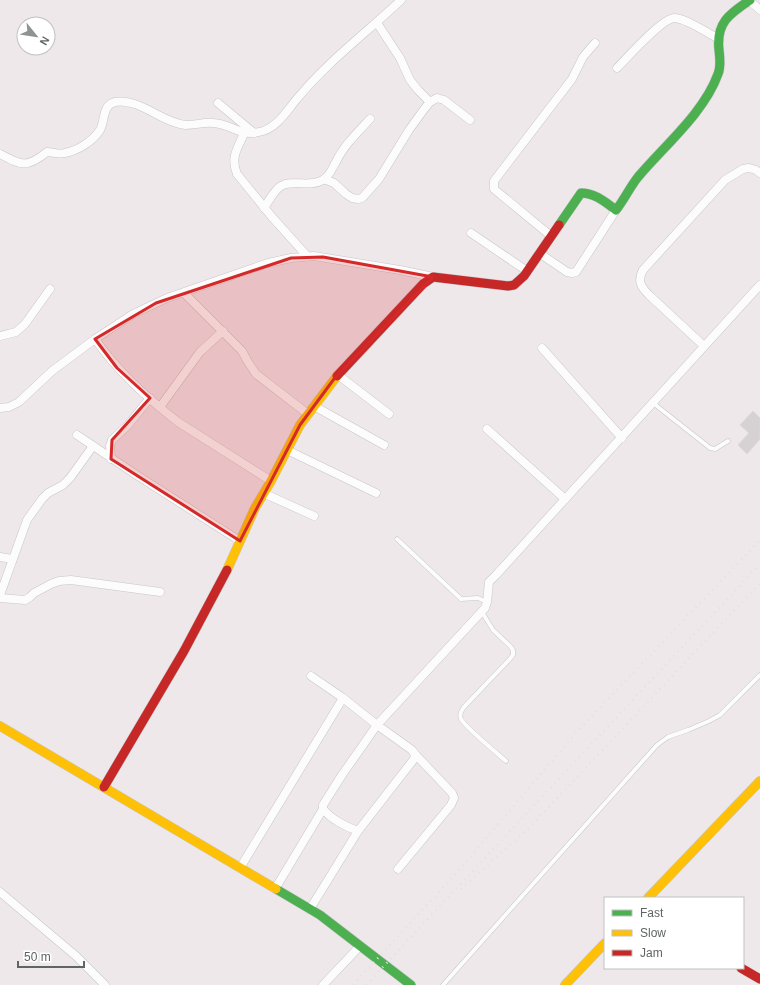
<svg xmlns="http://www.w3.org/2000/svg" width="760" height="985" font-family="Helvetica,sans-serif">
<rect width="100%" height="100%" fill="#eee8eb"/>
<polygon fill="#d6d2d3" stroke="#ddd7da" points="753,411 760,418 760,439 747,454 738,445 749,433 740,425"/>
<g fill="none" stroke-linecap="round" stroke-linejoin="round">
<g stroke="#c7c6c7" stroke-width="5">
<g id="lane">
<polyline points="653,403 710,448 715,449 728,441"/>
<polyline points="397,539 461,599 478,598 487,602"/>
<path d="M482 612 493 630 510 646 513 650V655L509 660 464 707C461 711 459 715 461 719 465 727 498 754 506 761"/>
<polyline points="443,985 657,745 668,737 688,730 709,721 720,715 760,675"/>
</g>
</g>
<g stroke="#c7c6c7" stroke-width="9">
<g id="street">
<polyline points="749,0 760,10"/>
<polyline points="377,23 400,58 410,80 418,90 430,102"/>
<path d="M617 68C627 58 663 17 675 18 687 19 706 32 717 38"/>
<polyline points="218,103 254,133"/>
<path d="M244 133C238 149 230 156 237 174L272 217 307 256"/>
<path d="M0 154C22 166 27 168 47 152 53 152 59 155 65 153 77 151 93 141 100 130 105 122 102 105 115 102 140 98 162 123 186 125 195 125 205 122 213 123 233 124 240 138 263 131 278 126 286 112 296 100 327 62 365 34 401 0"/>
<polyline points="324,179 334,183 346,194 352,198 358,199 362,198 379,179 409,130 425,108 430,102 437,98 444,100 470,120"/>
<path d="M264 208C269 201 274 190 281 186 293 179 309 188 323 180 330 176 332 168 336 162 344 145 358 132 370 119"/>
<polyline points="471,233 527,271"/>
<polyline points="551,236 494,189 494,181 572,79 583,57 595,43"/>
<polyline points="539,253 567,272 572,273 576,272 616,210"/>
<polyline points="184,293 242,351 248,362 256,374 308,414"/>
<polyline points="0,336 16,332 25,324 50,289"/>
<path d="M95 339C117 371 147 398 178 422L271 481"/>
<path d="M704 346 649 295C641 287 637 281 643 270L725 180 743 169 749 168 756 170 760 173"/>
<polyline points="542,348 622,438"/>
<polyline points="338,375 389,414"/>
<polyline points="314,406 384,445"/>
<polyline points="160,407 200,352 223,331"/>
<polyline points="0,408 9,407 19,402 52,371 95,339 133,314 167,298 268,263 291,258 314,256 400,270 433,277"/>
<polyline points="487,429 565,499"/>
<polyline points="77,435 138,476 240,541"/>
<polyline points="287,450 376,493"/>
<polyline points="111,459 110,446 112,440 128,425 150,398"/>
<polyline points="263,493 314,516"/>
<polyline points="0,557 12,559"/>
<polyline points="0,595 27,520 42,499 48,493 63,485 70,478 93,446"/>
<polyline points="0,598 25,600 30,597 34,593 51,584 59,581 71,580 160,592"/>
<polyline points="311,676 343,698 377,725 485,608 487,602 489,582 496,575 760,285"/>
<path d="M377 725 412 750 415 754 414 759 358 831C346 827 331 819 323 809V805L342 775Z"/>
<polyline points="240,868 343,698"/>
<polyline points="398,869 451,805 454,798 452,793 415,754"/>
<polyline points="275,889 323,809"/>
<polyline points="0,892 76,956 105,985"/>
<polyline points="310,909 358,831"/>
<polyline points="323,985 360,946"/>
</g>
</g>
<g stroke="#c7c6c7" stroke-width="10">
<g id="fast">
<path d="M559 225 581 193C595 193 605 202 616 210 624 200 630 187 638 177 664 146 704 113 718 74 721 67 720 58 719 50 716 23 729 14 750 0"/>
<polyline points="276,889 320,915 411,985"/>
</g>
</g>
<g stroke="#c7c6c7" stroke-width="10">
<g id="slow">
<polyline points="227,570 255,508 271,481 300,425 337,376"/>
<polyline points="0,726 276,889"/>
<polyline points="648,898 760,781"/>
<polyline points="565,985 605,943"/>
</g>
</g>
<g stroke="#c7c6c7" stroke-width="10">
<g id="jam">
<polyline points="337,376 423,284 433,277 508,286 514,285 524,276 559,225"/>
<polyline points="104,787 184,651 227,570"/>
<polyline points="741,968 760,979"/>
</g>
</g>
<use href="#lane" stroke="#fcfcfc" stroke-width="4"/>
<use href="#street" stroke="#fcfcfc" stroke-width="8"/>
<use href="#fast" stroke="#4caf50" stroke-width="9"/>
<use href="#slow" stroke="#ffc107" stroke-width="9"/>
<use href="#jam" stroke="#c62828" stroke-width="9"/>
<g stroke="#e1e1e2" stroke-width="2.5" stroke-dasharray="1 5" stroke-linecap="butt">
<polyline points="461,889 530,827 760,583"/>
<polyline points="353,985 459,870 574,735 760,540"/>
<polyline points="366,985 760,564"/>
</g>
</g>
<path fill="#d62828" fill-opacity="0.2" stroke="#d62828" stroke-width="3" stroke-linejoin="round" d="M323 257 433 277 334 379 300 425 240 541 111 459 112 440 150 398 117 368 95 339 156 303 291 258Z"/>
<rect x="604" y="897" width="140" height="72" fill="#ffffff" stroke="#bfc2c0"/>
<rect x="612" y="910" width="20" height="6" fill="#4caf50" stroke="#bfc2c0"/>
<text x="640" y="917" font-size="12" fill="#5e6661">Fast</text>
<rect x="612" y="930" width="20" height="6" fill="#ffc107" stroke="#bfc2c0"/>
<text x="640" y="937" font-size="12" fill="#5e6661">Slow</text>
<rect x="612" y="950" width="20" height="6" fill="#c62828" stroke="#bfc2c0"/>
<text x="640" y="957" font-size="12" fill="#5e6661">Jam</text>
<g transform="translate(36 36) rotate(120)"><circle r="19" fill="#ffffff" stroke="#bfc2c0"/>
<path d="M0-3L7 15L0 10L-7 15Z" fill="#909491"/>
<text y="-6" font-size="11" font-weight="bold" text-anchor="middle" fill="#5e6661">N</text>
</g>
<path d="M18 961v6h66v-6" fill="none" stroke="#5e6661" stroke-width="2"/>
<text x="24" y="961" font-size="12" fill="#5e6661" stroke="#ffffff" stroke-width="3" paint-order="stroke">50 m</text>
</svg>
